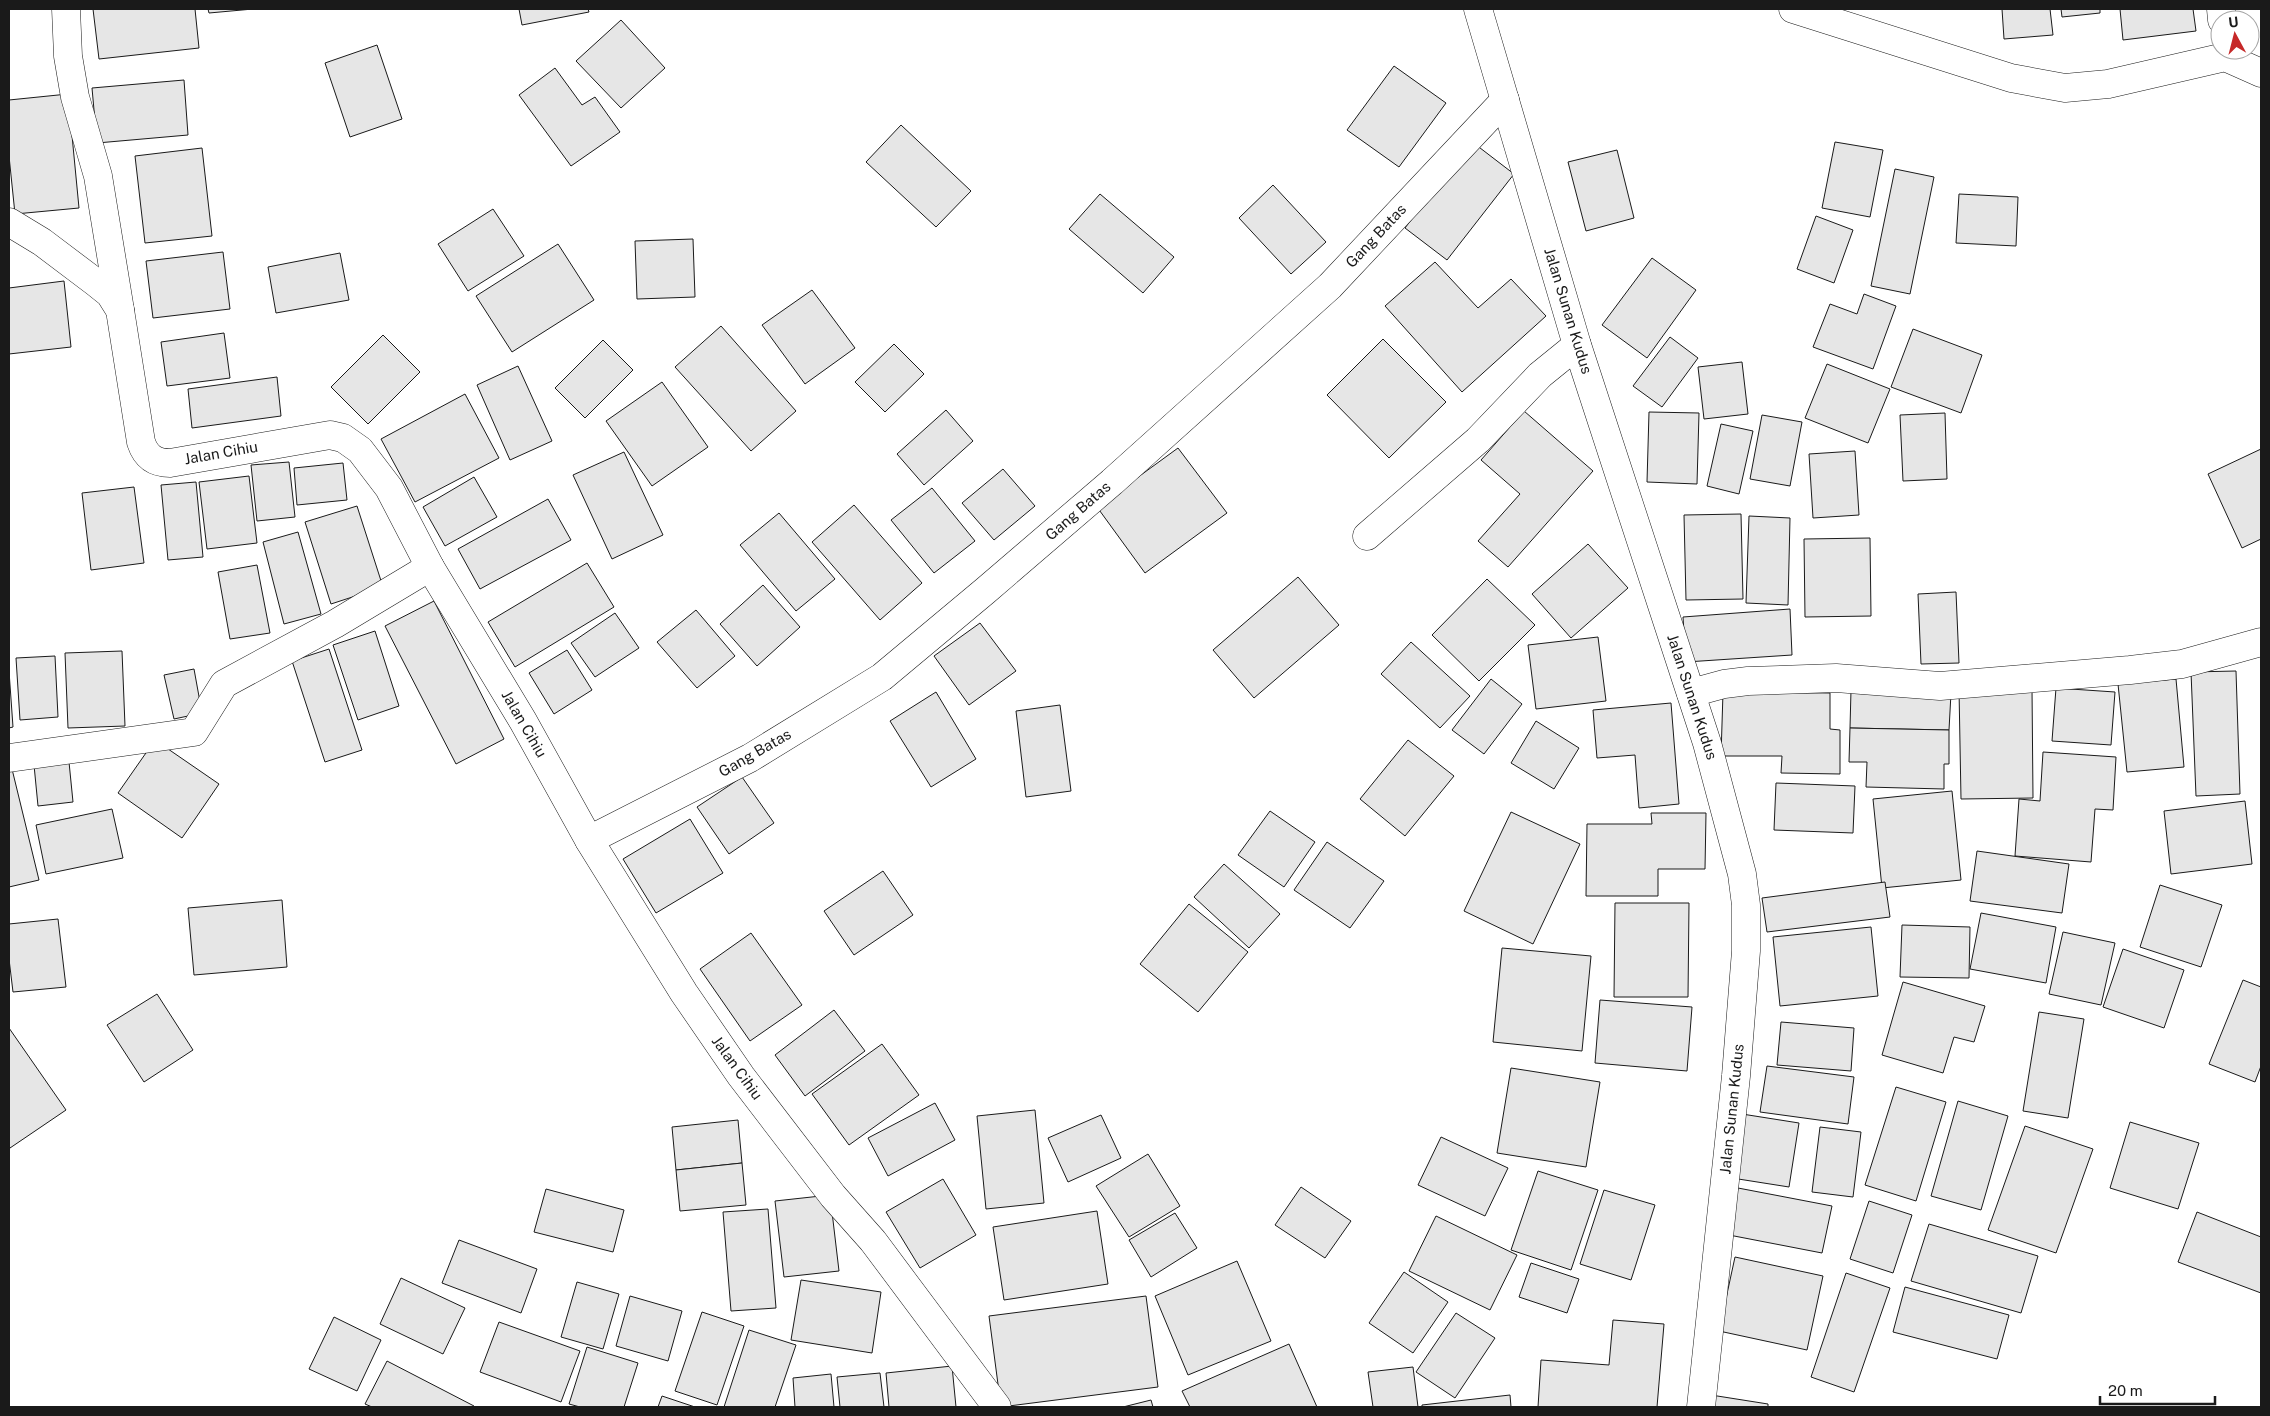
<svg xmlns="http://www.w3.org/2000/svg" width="2270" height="1416" font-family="'Public Sans',sans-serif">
<rect width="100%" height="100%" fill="#fff"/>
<g fill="#e6e6e6" stroke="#1a1a1a">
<polygon points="93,9 195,9 199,48 99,59"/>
<polygon points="208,9 253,9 209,13"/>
<polygon points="519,9 588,9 589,12 522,25"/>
<polygon points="2002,9 2050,9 2053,35 2004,39"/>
<polygon points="2061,9 2100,9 2100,13 2062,17"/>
<polygon points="2120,9 2193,9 2196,31 2123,40"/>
<polygon points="621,20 665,68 621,108 576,61"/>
<polygon points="377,45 402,119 350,137 325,63"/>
<polygon points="1394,66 1446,103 1399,167 1347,130"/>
<polygon points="555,68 582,105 595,97 620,132 571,166 519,95"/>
<polygon points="184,80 188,135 97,143 92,88"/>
<polygon points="68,94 79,208 15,214 9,156 9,100"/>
<polygon points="901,125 971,191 936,227 866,162"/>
<polygon points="1471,141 1514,174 1447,260 1405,228"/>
<polygon points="1835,142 1883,150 1870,217 1822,208"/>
<polygon points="202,148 212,236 145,243 135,156"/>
<polygon points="1617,150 1634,218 1586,231 1568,162"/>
<polygon points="1895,169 1934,177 1910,294 1871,286"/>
<polygon points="1273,185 1326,242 1291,274 1239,218"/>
<polygon points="1100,194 1174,257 1143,293 1069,229"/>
<polygon points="1959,194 2018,197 2016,246 1956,243"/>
<polygon points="493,209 524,256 468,291 438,244"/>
<polygon points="1816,216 1853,230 1834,283 1797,269"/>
<polygon points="693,239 695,297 637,299 635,241"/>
<polygon points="558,244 594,300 512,352 476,296"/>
<polygon points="223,252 230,309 153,318 146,261"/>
<polygon points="340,253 349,300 276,313 268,267"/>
<polygon points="1652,258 1696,290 1647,358 1602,325"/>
<polygon points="1435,262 1478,308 1511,279 1546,316 1462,392 1385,306"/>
<polygon points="64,281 71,347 9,354 9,288"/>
<polygon points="812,290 855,348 805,384 762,325"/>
<polygon points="1864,294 1896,306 1873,369 1813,347 1830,304 1857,314"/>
<polygon points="721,326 796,411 751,451 675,367"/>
<polygon points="1913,329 1982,355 1961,413 1891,387"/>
<polygon points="224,333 230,378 167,386 161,342"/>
<polygon points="383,335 420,372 368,424 331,387"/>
<polygon points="1670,337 1698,358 1662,407 1633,386"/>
<polygon points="1383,339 1446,402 1389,458 1327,395"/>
<polygon points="603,340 633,370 585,418 555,388"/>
<polygon points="894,344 924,374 885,412 855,382"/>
<polygon points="1742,362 1748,414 1704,419 1698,367"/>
<polygon points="1827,364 1890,389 1868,443 1805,418"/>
<polygon points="518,366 552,441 510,460 477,385"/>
<polygon points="277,377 281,416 192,428 188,389"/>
<polygon points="662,382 708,447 652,486 606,421"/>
<polygon points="465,394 499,458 415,502 381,439"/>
<polygon points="946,410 973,441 924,485 897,454"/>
<polygon points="1524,411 1593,471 1508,567 1478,541 1520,494 1481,460"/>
<polygon points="1649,412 1699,413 1697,484 1647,482"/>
<polygon points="1945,413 1947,479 1903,481 1900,415"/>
<polygon points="1762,415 1802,422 1790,486 1750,479"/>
<polygon points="1721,424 1753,431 1739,494 1707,486"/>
<polygon points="1178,448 1227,513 1145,573 1097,507"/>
<polygon points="2261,449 2261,539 2242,548 2208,474"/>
<polygon points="1855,451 1859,515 1813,518 1809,454"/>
<polygon points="624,452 663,535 612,559 573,475"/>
<polygon points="289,462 295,517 257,521 251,465"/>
<polygon points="343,463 347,500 297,505 294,468"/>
<polygon points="1003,469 1035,506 994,540 962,503"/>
<polygon points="249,476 257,543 207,549 199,482"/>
<polygon points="474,477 497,517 445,546 423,507"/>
<polygon points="196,482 203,557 168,560 161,485"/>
<polygon points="134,487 144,563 91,570 82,493"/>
<polygon points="932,488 975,541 934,573 891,520"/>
<polygon points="548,499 571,540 480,589 458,549"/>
<polygon points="854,505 922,583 880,620 812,542"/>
<polygon points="357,506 383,587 331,604 305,522"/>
<polygon points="779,513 835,579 796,611 740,545"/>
<polygon points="1741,514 1743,599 1686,600 1684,515"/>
<polygon points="1749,516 1790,518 1788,605 1746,603"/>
<polygon points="298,532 321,614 284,624 263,542"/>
<polygon points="1870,538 1871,616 1805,617 1804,539"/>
<polygon points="1588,544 1628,588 1571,638 1532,594"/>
<polygon points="587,563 614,607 515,667 488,622"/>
<polygon points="257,565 270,633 230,639 218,572"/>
<polygon points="1298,577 1339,625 1254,698 1213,650"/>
<polygon points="1487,579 1535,625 1479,681 1432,635"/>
<polygon points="763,585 800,627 757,666 720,624"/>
<polygon points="1956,592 1959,663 1921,664 1918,594"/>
<polygon points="434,601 504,739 456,764 385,626"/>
<polygon points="1790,609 1792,655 1686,662 1683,617"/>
<polygon points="696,610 735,656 697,688 657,642"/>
<polygon points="615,613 639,648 595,677 571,643"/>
<polygon points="980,623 1016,671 969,705 934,656"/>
<polygon points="375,631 399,706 358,720 333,645"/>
<polygon points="1598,637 1606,701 1536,709 1528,645"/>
<polygon points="1411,642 1470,696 1440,728 1381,674"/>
<polygon points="329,649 362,750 325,762 292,661"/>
<polygon points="567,650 592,690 554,714 529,673"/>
<polygon points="122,651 125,726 68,728 65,653"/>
<polygon points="55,656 58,717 20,720 16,658"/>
<polygon points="194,669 202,713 174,719 164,675"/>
<polygon points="9,671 13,727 9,728"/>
<polygon points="2236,671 2240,794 2196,796 2191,672"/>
<polygon points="1491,679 1522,704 1484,754 1452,730"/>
<polygon points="2176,679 2184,767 2127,772 2118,684"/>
<polygon points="2032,688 2033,798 1961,799 1959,689"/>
<polygon points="2056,688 2115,692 2111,745 2052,741"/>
<polygon points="1851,690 1951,693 1949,730 1850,728"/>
<polygon points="936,692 976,759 931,787 890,721"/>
<polygon points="1723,692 1830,693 1830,729 1840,730 1840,774 1781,773 1782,756 1721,756"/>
<polygon points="1671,703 1679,804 1639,808 1635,755 1597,758 1593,710"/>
<polygon points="1060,705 1071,791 1026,797 1016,711"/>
<polygon points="1536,721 1579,748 1554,789 1511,763"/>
<polygon points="1850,728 1949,730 1949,764 1944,764 1944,789 1866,787 1867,762 1849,762"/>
<polygon points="155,740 219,784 182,838 118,793"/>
<polygon points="1408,740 1454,776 1405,836 1360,799"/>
<polygon points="2043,752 2116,757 2113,810 2095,809 2091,862 2015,856 2019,799 2040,801"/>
<polygon points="69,762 73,802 38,806 34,765"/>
<polygon points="12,769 39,880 9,887 9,770"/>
<polygon points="742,777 774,823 729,854 697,807"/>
<polygon points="1776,783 1855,786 1853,833 1774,830"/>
<polygon points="1952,791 1961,880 1882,888 1873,799"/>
<polygon points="2245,801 2252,864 2171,874 2164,811"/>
<polygon points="112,809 123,858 46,874 36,825"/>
<polygon points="1270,811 1315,842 1284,887 1238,855"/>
<polygon points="1511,812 1580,844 1533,944 1464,911"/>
<polygon points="1651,813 1706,813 1705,869 1658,869 1658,896 1586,896 1587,824 1652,824"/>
<polygon points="690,819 723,873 656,913 623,859"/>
<polygon points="1327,842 1384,881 1350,928 1294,890"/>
<polygon points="1977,851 2069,864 2062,913 1970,901"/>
<polygon points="1224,864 1280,914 1249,948 1194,897"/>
<polygon points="883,871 913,915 854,955 824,911"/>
<polygon points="1885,882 1890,917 1767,932 1762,898"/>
<polygon points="2160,885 2222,905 2201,967 2140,947"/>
<polygon points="282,900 287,967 194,975 188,908"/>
<polygon points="1615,903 1689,903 1688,997 1614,997"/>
<polygon points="1189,904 1248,952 1198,1012 1140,964"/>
<polygon points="1981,913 2056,927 2046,983 1970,969"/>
<polygon points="58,919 66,987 13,992 9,959 9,924"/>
<polygon points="1902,925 1970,927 1969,978 1900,977"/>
<polygon points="1871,927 1878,996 1780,1006 1773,937"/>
<polygon points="2063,932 2115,943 2101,1005 2049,994"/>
<polygon points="751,933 802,1005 750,1041 700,969"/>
<polygon points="1502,948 1591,956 1582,1051 1493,1042"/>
<polygon points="2123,949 2184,970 2164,1028 2103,1007"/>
<polygon points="2243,980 2261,987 2261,1066 2255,1082 2209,1064"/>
<polygon points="1903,982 1985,1006 1974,1042 1954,1037 1943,1073 1882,1055"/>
<polygon points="157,994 193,1050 144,1082 107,1025"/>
<polygon points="1600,1000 1692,1007 1687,1071 1595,1063"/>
<polygon points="834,1010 865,1051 805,1096 775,1055"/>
<polygon points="2039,1012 2084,1019 2068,1118 2023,1111"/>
<polygon points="1781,1022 1854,1028 1851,1071 1777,1065"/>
<polygon points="9,1028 66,1110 10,1148 9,1145"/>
<polygon points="882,1044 919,1095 849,1145 812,1094"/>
<polygon points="1767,1066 1854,1077 1848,1124 1760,1112"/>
<polygon points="1511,1068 1600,1082 1586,1167 1497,1153"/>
<polygon points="1896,1087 1946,1102 1916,1201 1865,1185"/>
<polygon points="1958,1101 2008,1116 1981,1210 1931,1196"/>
<polygon points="935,1103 955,1140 888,1176 868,1138"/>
<polygon points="1035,1110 1044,1203 986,1209 977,1116"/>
<polygon points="1742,1114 1799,1123 1789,1187 1732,1178"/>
<polygon points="1101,1115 1121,1158 1068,1182 1048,1138"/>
<polygon points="738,1120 742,1163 676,1170 672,1127"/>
<polygon points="2130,1122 2199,1143 2178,1209 2110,1188"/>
<polygon points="2025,1126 2093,1149 2056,1253 1988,1230"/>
<polygon points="1820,1127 1861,1132 1853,1197 1812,1192"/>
<polygon points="1441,1137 1508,1168 1485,1216 1418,1185"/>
<polygon points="1148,1154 1180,1206 1129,1237 1096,1186"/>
<polygon points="742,1163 746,1205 680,1211 676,1170"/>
<polygon points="1538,1171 1598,1190 1571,1270 1511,1250"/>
<polygon points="943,1179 976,1235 920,1268 886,1212"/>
<polygon points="1301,1187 1351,1221 1325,1258 1275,1225"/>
<polygon points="1738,1188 1832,1206 1822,1253 1729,1235"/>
<polygon points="546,1189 624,1210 613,1252 534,1232"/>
<polygon points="1604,1190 1655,1205 1631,1280 1580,1264"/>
<polygon points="830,1195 839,1271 784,1277 775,1201"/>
<polygon points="1869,1201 1912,1215 1893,1273 1850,1259"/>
<polygon points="768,1209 776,1308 731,1311 723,1212"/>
<polygon points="1097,1211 1108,1284 1004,1300 993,1227"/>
<polygon points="2197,1212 2261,1237 2261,1293 2178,1262"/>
<polygon points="1175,1213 1197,1248 1151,1277 1129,1240"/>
<polygon points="1436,1216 1517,1255 1490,1310 1409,1271"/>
<polygon points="1929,1224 2038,1256 2021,1313 1911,1281"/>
<polygon points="459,1240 537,1269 521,1313 442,1283"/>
<polygon points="1735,1257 1823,1276 1807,1350 1719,1331"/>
<polygon points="1237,1261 1271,1341 1188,1375 1155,1296"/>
<polygon points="1531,1263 1579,1279 1567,1313 1519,1297"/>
<polygon points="1404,1272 1448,1302 1413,1353 1369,1323"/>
<polygon points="1846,1273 1890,1288 1854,1392 1811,1377"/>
<polygon points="401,1278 465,1308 443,1354 380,1324"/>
<polygon points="801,1280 881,1292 872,1353 791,1340"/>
<polygon points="577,1282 619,1294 603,1349 561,1337"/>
<polygon points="1905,1287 2009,1315 1997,1359 1893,1332"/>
<polygon points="630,1296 682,1311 668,1361 616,1346"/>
<polygon points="1146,1296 1158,1387 1001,1407 989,1316"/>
<polygon points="702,1312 744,1326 717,1405 675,1391"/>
<polygon points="1456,1313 1495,1338 1455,1398 1416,1372"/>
<polygon points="334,1317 381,1340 357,1391 309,1369"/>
<polygon points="1613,1320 1664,1324 1657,1407 1538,1407 1541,1360 1609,1365"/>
<polygon points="499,1322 580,1351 561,1402 480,1372"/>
<polygon points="749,1330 796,1345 775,1407 724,1407"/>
<polygon points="1289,1344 1317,1407 1190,1407 1182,1391"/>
<polygon points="587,1347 638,1363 624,1407 580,1407 569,1404"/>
<polygon points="387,1361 474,1406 474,1407 372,1407 365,1404"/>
<polygon points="952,1366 956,1407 889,1407 886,1373"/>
<polygon points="1413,1367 1418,1407 1373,1407 1368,1372"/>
<polygon points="880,1373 884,1407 840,1407 837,1377"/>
<polygon points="831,1374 834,1407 795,1407 793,1378"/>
<polygon points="1510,1395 1511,1407 1422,1407 1422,1405"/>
<polygon points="1711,1395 1768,1404 1768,1407 1709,1407"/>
<polygon points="662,1396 695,1407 658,1407"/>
<polygon points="1151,1400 1153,1407 1123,1407"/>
</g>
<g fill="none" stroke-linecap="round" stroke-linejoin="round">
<g stroke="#1a1a1a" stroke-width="29">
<g id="minor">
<polyline points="66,9 68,56 75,97 98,176 120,310"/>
<polyline points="1478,9 1577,345 1707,743 1742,874 1746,905 1746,951 1736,1076 1701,1407"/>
<polyline points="1793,9 2011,78 2065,88 2108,84 2225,57 2261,73"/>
<polyline points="2221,9 2222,20"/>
<path d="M9 222 42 242 95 282 110 294 120 310 141 442C146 457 155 463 170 463L330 435 343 438 360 450 389 488 430 567 523 721 589 840 684 993 741 1076 833 1196 873 1241 997 1407"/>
<polyline points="1367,536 1478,440 1540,375 1577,345"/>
<polyline points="1691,693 1724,684 1748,681 1836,678 1940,686 2130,670 2182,664 2261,642"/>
<polyline points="9,758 194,732 224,684 335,624 430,567"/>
<polyline points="589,840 750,758 882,677 985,591 1112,482 1330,286 1505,100"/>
</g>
</g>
<use href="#minor" stroke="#fff" stroke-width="28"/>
</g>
<g text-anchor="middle" stroke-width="4" stroke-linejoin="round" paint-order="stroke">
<g font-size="15" fill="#1a1a1a" stroke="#fff">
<text transform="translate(1376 236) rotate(-47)" y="5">Gang Batas</text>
<text transform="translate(1568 311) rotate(73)" y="5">Jalan Sunan Kudus</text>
<text transform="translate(221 453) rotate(-10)" y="5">Jalan Cihiu</text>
<text transform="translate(1078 511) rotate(-41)" y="5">Gang Batas</text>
<text transform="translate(1692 697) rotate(72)" y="5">Jalan Sunan Kudus</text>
<text transform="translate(524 724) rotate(60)" y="5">Jalan Cihiu</text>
<text transform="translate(755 753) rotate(-30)" y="5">Gang Batas</text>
<text transform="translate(737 1068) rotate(54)" y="5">Jalan Cihiu</text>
<text transform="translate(1732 1109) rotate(-84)" y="5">Jalan Sunan Kudus</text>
</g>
</g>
<rect width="2270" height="1416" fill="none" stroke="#1a1a1a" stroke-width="20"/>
<g transform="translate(2235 35) rotate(353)"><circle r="24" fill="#ffffff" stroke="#a3a3a3"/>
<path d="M0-4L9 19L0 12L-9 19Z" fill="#c62828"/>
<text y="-8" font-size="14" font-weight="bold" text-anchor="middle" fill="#1a1a1a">U</text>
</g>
<path d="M2100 1396v8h115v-8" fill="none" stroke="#1a1a1a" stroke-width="2.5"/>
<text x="2108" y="1396" font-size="15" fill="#1a1a1a" stroke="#ffffff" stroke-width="4" paint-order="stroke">20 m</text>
</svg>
